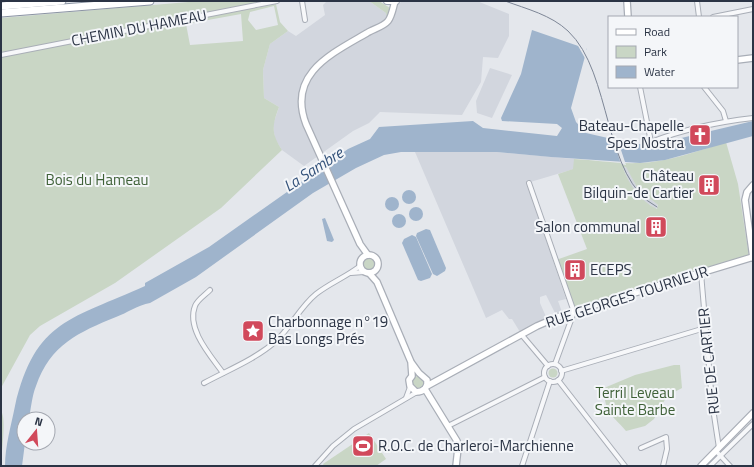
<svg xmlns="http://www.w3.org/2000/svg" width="754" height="467" font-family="'Titillium Web',sans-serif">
<rect width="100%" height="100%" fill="#e4e7ec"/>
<g fill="#d2d6de">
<polygon points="334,1 369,1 386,13 388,17 390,8 403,1 477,1 509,14 509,36 498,58 483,57 481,82 462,115 380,112 369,123 353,131 304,166 282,150 275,139 273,125 279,107 264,98 263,70 270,44 288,31 296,36 325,15 323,5 326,2"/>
<polygon points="490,68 512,75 492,118 477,113 476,101"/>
<polygon points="415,152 497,152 574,159 574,169 527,183 566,299 558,301 562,312 556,315 546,295 540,297 540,303 547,319 520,332 512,319 509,319 502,310 486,318"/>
<polygon points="627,167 638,189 658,205 656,209 644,201 630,185 623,168"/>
</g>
<g fill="#c9d6c5" fill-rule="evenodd">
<polygon points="200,1 265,1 1,53 1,18"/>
<polygon points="369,1 379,1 390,8 387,18 386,13"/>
<path d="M276 4 280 22 288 31 270 44 263 70 264 98 279 107C272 126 271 133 282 150L221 208 115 283 40 326 30 335 1 388V57ZM274 6 278 25 256 30 248 20 250 12ZM241 14 243 41 190 45 186 24Z"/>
<path d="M726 142 738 184 749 257 574 312 556 260 587 249 558 174 573 169 574 159C595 160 618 164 639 163 669 162 698 151 726 142ZM626 167 638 189 658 205 657 209C639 200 630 186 623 168Z"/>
<circle cx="369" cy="264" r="6"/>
<path d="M674 365H680L682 388 667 396 654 419 645 426 626 431C611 413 605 415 604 388L635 375Z"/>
<circle cx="553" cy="373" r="4.5"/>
<circle cx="418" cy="382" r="6"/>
<path d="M1 411C7 419 1 454 1 466Z"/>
<polygon points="369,433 386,459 376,466 324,466 323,464"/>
</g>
<g fill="#9fb4cc">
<path d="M532 30 587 49 571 108 576 122 586 133 634 144H656L753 121V136L665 160 640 163 551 157 497 152H401L384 155 356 168 313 193 196 277 150 303C138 305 127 313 116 317 79 332 50 345 36 386 32 396 31 408 29 419H24L25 443 22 466H5C5 446 11 426 15 406 35 319 73 319 145 286V283L209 247 348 149 370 139 379 127 473 121 483 128 557 136 562 128 557 124 502 121 501 118 521 74Z"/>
<circle cx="409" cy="197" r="7"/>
<circle cx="392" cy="204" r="7"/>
<circle cx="416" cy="214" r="7"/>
<circle cx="399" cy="221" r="7"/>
<polygon points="325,218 334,240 332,242 327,241 322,219"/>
<polygon points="426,229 430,230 446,268 445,271 437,276 433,274 416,236 417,233"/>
<polygon points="412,235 416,237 432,274 430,278 421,281 418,280 402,243 404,239"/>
</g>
<g fill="#e4e7ec">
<polygon points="577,44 585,46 588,52 586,60"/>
<polygon points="612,137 617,138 626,165 621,164"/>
</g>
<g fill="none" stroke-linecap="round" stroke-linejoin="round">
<g stroke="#a9aeb7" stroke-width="6">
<g id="street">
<polyline points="302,1 305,20"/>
<polyline points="697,1 699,17"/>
<polyline points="713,17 753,9"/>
<polyline points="1,55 277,1"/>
<path d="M640 87 651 142C684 129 718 122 753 118"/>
<polyline points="704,87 723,111 726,121"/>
<polyline points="529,183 574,312 555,364"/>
<polyline points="351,273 364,272"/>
<polyline points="701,273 712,402 719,448"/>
<path d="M210 290C205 295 197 300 195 306 186 329 211 356 223 373"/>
<polyline points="521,334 548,366"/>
<circle cx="553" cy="373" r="9"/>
<polyline points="561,371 705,328"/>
<polyline points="558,380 625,466"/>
<path d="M204 383C228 370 256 359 276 341 291 327 300 307 316 294 330 283 346 277 360 266"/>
<polyline points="406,398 410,387"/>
<polyline points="448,426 545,377"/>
<polyline points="641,448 666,437 667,449 663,466"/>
<polyline points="716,451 730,466"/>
<polyline points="315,466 333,446 354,429 417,392"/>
<polyline points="522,466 550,381"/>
<polyline points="710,466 753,424"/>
</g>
</g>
<g stroke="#a9aeb7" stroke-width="8">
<g id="secondary">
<polyline points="627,1 628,17"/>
<polyline points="737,60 753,58"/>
<polyline points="753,185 747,192 745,200 753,258"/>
<circle cx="369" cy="264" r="9"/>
<path d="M368 255 360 244 306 124C287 74 331 54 367 33 373 29 383 27 388 21 392 16 393 8 395 1"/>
<path d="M369 273 377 282 411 362 419 373 427 380C428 387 424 392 416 392L410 386 409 380 412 376 411 362"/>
<polyline points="427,386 537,326 565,314 753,257"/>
<polyline points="425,389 457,441 458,448 456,466"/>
<polyline points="701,466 753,413"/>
</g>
</g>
<g stroke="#a3abb8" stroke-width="8">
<polyline id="primary" points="387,1 396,1"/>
</g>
<g stroke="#8b94a3" stroke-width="9">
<g id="highway">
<polyline points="1,6 62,1"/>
<polyline points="1,13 150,1"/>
</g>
</g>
<use href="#street" stroke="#f7f8fa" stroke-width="4"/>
<use href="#secondary" stroke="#fff" stroke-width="5.5"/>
<use href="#primary" stroke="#fff" stroke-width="6"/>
<use href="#highway" stroke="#fff" stroke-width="7"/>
<path stroke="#7d8696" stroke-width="1" d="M505 1C527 9 551 15 568 31 613 73 602 178 657 207"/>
</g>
<defs>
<g id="church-square" transform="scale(1.15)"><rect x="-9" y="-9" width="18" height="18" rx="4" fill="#d1495b" stroke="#f4f6f9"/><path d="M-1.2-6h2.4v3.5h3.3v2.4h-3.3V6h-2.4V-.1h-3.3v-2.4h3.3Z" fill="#fff"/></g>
<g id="building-square" transform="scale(1.15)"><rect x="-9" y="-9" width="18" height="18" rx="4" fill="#d1495b" stroke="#f4f6f9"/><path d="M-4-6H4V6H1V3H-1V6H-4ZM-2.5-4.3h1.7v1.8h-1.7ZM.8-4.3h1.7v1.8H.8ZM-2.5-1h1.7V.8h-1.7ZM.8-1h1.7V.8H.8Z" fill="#fff"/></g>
<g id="sight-square" transform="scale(1.15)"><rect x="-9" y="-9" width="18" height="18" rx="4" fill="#d1495b" stroke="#f4f6f9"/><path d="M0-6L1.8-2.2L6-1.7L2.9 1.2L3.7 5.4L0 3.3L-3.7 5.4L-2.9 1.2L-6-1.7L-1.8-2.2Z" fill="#fff"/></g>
<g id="stadium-square" transform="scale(1.15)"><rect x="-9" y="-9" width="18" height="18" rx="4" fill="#d1495b" stroke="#f4f6f9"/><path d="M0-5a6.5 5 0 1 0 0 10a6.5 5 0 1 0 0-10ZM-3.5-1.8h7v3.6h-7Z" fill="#fff"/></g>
</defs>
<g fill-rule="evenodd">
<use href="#church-square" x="700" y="135"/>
<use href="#building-square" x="709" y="185"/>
<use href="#building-square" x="656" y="227"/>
<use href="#building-square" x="575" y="270"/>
<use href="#sight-square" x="253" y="331"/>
<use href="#stadium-square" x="363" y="446"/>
</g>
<g text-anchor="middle" stroke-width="4" stroke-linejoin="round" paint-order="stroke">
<g font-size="15" fill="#2b3445" stroke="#f4f6f9">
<text transform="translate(139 28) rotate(-11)" y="5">CHEMIN DU HAMEAU</text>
<text transform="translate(627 297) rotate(-18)" y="5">RUE GEORGES TOURNEUR</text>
<text transform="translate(709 361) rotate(-96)" y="5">RUE DE CARTIER</text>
</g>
<g font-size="15" fill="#2b3445" stroke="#f4f6f9" text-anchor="end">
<text x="684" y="131">Bateau-Chapelle<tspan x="684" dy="17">Spes Nostra</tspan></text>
<text x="694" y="181">Château<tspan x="694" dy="17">Bilquin-de Cartier</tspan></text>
<text x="640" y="232">Salon communal</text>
<text x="590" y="275" text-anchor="start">ECEPS</text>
<text x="268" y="327" text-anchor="start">Charbonnage n°19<tspan x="268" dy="17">Bas Longs Prés</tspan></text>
<text x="378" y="451" text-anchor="start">R.O.C. de Charleroi-Marchienne</text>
</g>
<g font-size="15" fill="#3f6138" stroke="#f4f6f9">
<text x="97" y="185">Bois du Hameau</text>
<text x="635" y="398">Terril Leveau<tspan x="635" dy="17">Sainte Barbe</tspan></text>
</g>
<g font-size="16" font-style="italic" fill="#34527a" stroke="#f4f6f9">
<text transform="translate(313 169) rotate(-33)" y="6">La Sambre</text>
</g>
</g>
<rect width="754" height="467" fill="none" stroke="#2b3445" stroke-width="4"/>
<rect x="608" y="16" width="130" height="72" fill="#f4f6f9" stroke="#a4a8b1"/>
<rect x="616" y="29" width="20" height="6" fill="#ffffff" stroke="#a4a8b1"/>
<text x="644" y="36" font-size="12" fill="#2b3445">Road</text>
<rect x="616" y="46" width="20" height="12" fill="#c9d6c5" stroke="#a4a8b1"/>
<text x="644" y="56" font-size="12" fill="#2b3445">Park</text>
<rect x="616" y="66" width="20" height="12" fill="#9fb4cc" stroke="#a4a8b1"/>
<text x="644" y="76" font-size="12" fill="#2b3445">Water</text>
<g transform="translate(36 431) rotate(17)"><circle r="19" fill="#f4f6f9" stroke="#a4a8b1"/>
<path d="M0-3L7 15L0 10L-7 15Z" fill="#d1495b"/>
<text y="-6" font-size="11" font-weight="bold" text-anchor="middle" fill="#2b3445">N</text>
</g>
</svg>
